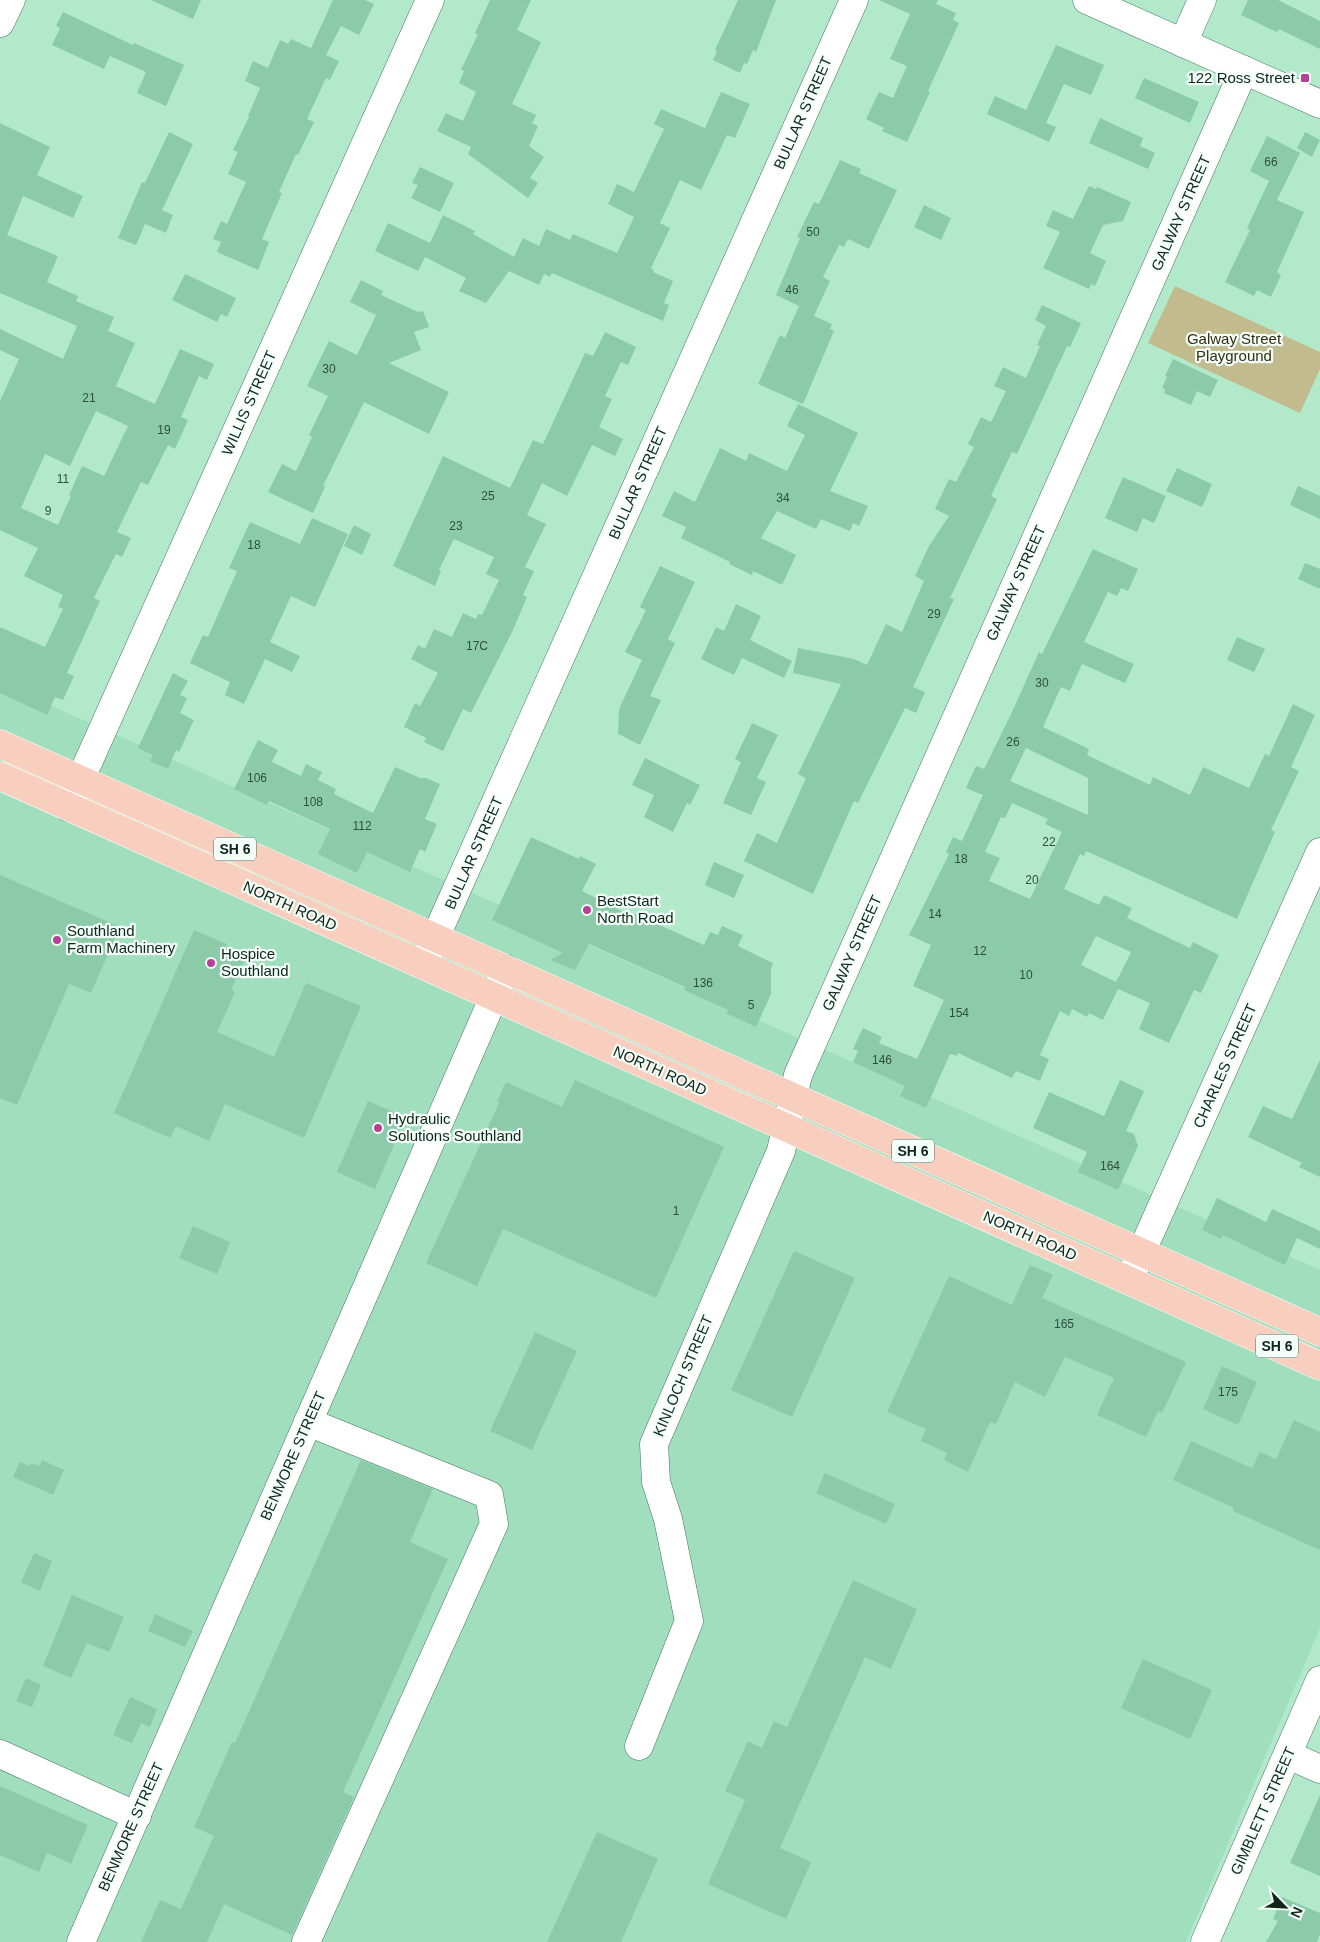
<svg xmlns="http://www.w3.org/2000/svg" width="1320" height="1942" font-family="Helvetica,sans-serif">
<rect width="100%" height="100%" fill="#b2e9cb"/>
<polygon fill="#a0debd" points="0,683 1320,1270 1320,1628 1186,1942 0,1942"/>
<polygon fill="#c2bb8d" points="1175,286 1320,352 1320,369 1300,413 1148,343"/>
<g fill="#8ccbaa" fill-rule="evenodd">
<polygon points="151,0 201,0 193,19"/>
<polygon points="333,0 365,0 374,4 359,35 341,26 326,55 339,61 330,80 326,78 307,119 314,122 298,155 296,154 279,192 282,193 262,239 269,242 258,270 217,252 221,242 213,239 221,221 227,224 246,182 228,174 238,152 233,150 249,117 248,116 260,88 245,81 253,61 268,68 280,40 288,44 291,39 311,48"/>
<polygon points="490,0 531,0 517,30 541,42 512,104 536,115 532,123 538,126 529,146 544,157 530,178 538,183 528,198 468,154 471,147 437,131 446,113 463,121 476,92 459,83 464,71 461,70 478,34 475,33"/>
<polygon points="738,0 776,0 756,52 753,50 747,64 744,63 740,73 713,60 717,51 715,50"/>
<polygon points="879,0 938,0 936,4 956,13 953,20 959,23 928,91 930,92 907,142 882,131 884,128 866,119 879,92 893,98 907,66 890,59 910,14"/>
<polygon points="1248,0 1278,0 1320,21 1320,49 1279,29 1277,32 1241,15"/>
<polygon points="63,12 133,45 134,43 184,65 166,106 137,93 146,72 110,56 104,69 52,45 60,28 56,26"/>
<polygon points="1056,45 1104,65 1091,95 1064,84 1046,123 1056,127 1049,142 987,114 995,96 1026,110"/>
<polygon points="1144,78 1199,102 1190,123 1135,98"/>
<polygon points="721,92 750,104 735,138 727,135 701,190 680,180 660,223 670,228 651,268 654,270 653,272 673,281 664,303 669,305 663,321 552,273 550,277 544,274 539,285 509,271 486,303 459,291 466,278 425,257 418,271 375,251 388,223 430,243 443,215 475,231 473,234 514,257 523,238 539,246 546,229 570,240 573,234 617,253 634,217 608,204 617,184 634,192 664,129 654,124 661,109 705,128"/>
<polygon points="1100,118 1143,138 1140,146 1155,153 1148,169 1089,143"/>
<path d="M0 123 50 147 37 175 83 196 73 218 23 196 7 235 58 256 47 282 78 296 76 301 114 317 108 331 135 343 116 386 155 404 180 349 214 364 207 380 199 376 181 417 188 420 175 449 168 445 148 485 141 482 117 532 131 538 122 557 116 554 94 598 100 601 67 673 74 676 63 700 55 697 47 715 0 693V627L45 647 63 609 58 607 63 595 24 576 38 548 0 530V401L19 359 0 350V329L63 359 77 326 0 293ZM96 411 128 426 104 476 82 466 69 495 71 496 58 525 21 508 45 454 70 466Z"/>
<polygon points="169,132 193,144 162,210 173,215 166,233 145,224 136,245 118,238 142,182 145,183"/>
<polygon points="1305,132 1320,140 1312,157 1297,148"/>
<polygon points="1267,136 1300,153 1277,200 1304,212 1277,272 1281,275 1271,297 1257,290 1254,296 1225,282 1250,230 1247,228 1269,181 1250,171"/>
<polygon points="840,160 861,169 859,173 897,190 869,249 848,239 844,247 839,245 823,277 830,281 814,316 832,324 830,329 834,331 803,404 758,384 780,335 785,338 799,306 776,295 800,238 797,237 814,202 819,204"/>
<polygon points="420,167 454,183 440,212 411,198 418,185 412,183"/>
<polygon points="1089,186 1096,189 1097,187 1131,202 1123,221 1103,225 1090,253 1106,261 1095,286 1091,284 1089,289 1043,268 1060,232 1046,226 1053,210 1073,219"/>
<polygon points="924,205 951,218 941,240 914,227"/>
<polygon points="185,274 236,298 227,317 221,314 217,322 172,300"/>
<polygon points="361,280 383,291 381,295 418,312 423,311 429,327 414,332 421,350 389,363 449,392 429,434 364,402 323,486 325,487 313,513 268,492 282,464 296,471 312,437 309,435 328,396 307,386 329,341 357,355 376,315 350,302"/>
<polygon points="1042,305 1081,323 1070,347 1067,346 1017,454 1012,452 991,496 997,499 950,598 954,599 913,687 925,692 916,713 905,708 858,803 854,801 813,894 744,861 757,833 777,843 806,778 798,774 841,684 793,673 798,648 854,659 867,665 886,624 902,632 924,581 915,576 929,546 949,516 935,509 949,479 956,482 974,447 968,444 981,417 991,422 1006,391 994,386 1003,367 1026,378 1040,346 1037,345 1046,326 1035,320"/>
<polygon points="605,332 636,347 628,365 621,362 605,396 612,399 599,427 623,439 615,456 592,445 567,496 542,483 527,515 546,524 525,567 534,571 523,595 527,597 513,630 471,713 463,709 443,751 424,742 426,738 404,727 415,703 420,706 438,673 411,659 418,645 425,649 434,629 452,637 463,613 476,619 478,614 482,615 499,580 486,574 494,557 454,539 439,570 441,571 435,586 393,566 443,456 510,488 533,440 543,444 585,353 593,356"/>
<polygon points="1173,359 1218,380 1210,397 1197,391 1191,405 1164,393 1165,389 1162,388 1167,377 1165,376"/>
<polygon points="798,404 858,433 830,491 868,506 859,526 853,523 850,531 821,519 816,529 777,511 761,538 796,555 782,585 753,571 752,575 729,564 730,562 681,538 686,527 662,516 674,491 695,502 720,448 746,461 749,453 787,471 805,435 787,426"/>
<polygon points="1177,468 1212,484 1202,507 1166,491"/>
<polygon points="1123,477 1166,496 1154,523 1143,518 1137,532 1105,518"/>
<polygon points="1298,486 1320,496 1320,519 1290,505"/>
<polygon points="312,518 348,534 315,607 291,596 270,642 300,656 292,672 265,659 244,704 225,695 230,682 190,663 203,635 208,637 237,571 229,568 250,522 300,544"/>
<polygon points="354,525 371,534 362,555 344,546"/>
<path d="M1093 549 1138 569 1128 591 1121 588 1117 596 1108 592 1084 642 1134 664 1125 683 1082 664 1070 691 1061 687 1043 727 1089 749 1087 755 1150 785 1153 777 1190 795 1203 767 1249 788 1265 754 1269 756 1293 704 1315 715 1291 767 1299 771 1271 830 1275 832 1237 919 1086 851 1084 856 1080 854 1064 889 1099 905 1104 895 1132 908 1127 918 1190 948 1193 942 1219 955 1201 993 1194 990 1169 1043 1139 1029 1150 1003 1118 989 1103 1020 1089 1013 1087 1017 1072 1009 1069 1016 1060 1011 1040 1055 1049 1059 1040 1081 1016 1071 1012 1078 958 1053 957 1056 950 1054 926 1108 900 1096 905 1086 853 1062 858 1051 853 1049 863 1028 882 1037 879 1043 917 1059 944 1000 913 986 931 945 909 935 949 854 946 852 953 837 962 841 983 795 966 788 976 766 984 769 1012 712 1039 652 1042 654ZM1026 748 1088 778V815L1010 781ZM1012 803 1048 819 1045 824 1062 832 1030 899 989 881 1000 858 985 852 1001 817 1005 818ZM1096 936 1131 952 1116 982 1081 965Z"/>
<polygon points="1305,563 1320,569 1320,589 1298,579"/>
<polygon points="660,566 695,582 668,639 675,643 650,696 661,700 640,745 618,734 619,709 642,660 625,652 646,610 640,607"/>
<polygon points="736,604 761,616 750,640 792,661 784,678 742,658 734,675 701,659 716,627 724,631"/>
<polygon points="1237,637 1265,649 1254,672 1227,660"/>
<polygon points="173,673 188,681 180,695 187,698 180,713 194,720 179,752 176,750 168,769 150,761 153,755 138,748"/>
<polygon points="752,723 778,735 757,778 766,782 751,815 723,803 741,762 735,759"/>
<polygon points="258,740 278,750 272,762 301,776 306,764 322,772 318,780 336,789 334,794 373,813 395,767 420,778 426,778 440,784 425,819 437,824 425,852 420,849 410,872 367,852 357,873 318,854 330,829 269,801 267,805 234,789"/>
<polygon points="645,758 700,785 690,805 687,803 673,832 644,817 654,795 632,785"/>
<polygon points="531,837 579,859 580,856 596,864 582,891 634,917 635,914 704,945 710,932 718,935 722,926 743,935 738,946 773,963 771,969 771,994 756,1027 726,1013 728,1010 684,990 685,987 589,944 575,970 550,960 563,953 492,920"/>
<polygon points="714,862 744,875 734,898 705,885"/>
<polygon points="0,875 120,927 91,993 69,984 17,1105 0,1098"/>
<polygon points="194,930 227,944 225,950 245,959 231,990 235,992 217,1032 274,1057 306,983 361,1006 304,1138 225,1104 209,1141 176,1126 170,1138 114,1113"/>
<polygon points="1320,1060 1320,1177 1299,1167 1302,1163 1248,1137 1263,1106 1292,1119"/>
<polygon points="575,1080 724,1147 656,1298 503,1229 477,1286 426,1263 499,1103 497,1102 506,1082 562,1107"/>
<polygon points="1120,1080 1144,1091 1126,1131 1134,1134 1138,1146 1118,1190 1078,1172 1087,1152 1033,1128 1049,1092 1104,1116"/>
<polygon points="368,1101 406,1117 375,1189 337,1172"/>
<polygon points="1217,1198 1266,1222 1272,1209 1320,1231 1320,1249 1297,1238 1285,1265 1223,1235 1221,1239 1202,1230"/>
<polygon points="193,1226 230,1242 217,1274 179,1258"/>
<polygon points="794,1251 855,1278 792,1417 731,1390"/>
<polygon points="1030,1265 1053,1275 1042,1298 1186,1362 1162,1413 1158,1411 1146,1437 1097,1415 1114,1378 1065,1357 1045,1397 1015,1382 996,1424 990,1422 968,1472 944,1460 947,1453 921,1441 926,1429 887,1412 949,1276 1012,1305"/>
<polygon points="535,1332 577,1351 532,1450 490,1431"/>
<polygon points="1222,1366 1257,1382 1238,1425 1203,1409"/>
<polygon points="1294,1420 1320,1432 1320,1550 1233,1511 1234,1508 1173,1480 1191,1441 1252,1468 1260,1452 1276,1459"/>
<polygon points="42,1460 64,1470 53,1495 13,1477 20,1462 30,1466 31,1463 40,1466"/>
<polygon points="361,1460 433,1489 410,1542 448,1559 343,1792 354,1797 292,1935 224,1904 207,1942 141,1942 160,1900 181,1909 214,1836 194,1827 232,1742 235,1743"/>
<polygon points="825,1473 895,1504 886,1524 816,1493"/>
<polygon points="34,1553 52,1561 40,1591 21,1582"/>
<polygon points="853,1580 917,1609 891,1669 865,1657 780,1848 811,1862 786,1919 708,1884 745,1800 725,1791 748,1741 762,1748 774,1721 787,1727"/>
<polygon points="72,1595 124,1617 109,1652 87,1643 71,1678 43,1666"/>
<polygon points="155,1614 193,1631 185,1647 148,1631"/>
<polygon points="1143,1659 1212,1690 1190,1739 1121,1708"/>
<polygon points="26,1678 41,1685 32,1707 16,1701"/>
<polygon points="130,1697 157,1709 150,1727 141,1723 132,1743 113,1735"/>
<polygon points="0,1786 88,1825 71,1864 47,1853 39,1872 0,1855"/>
<polygon points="1320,1795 1320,1876 1290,1863"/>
<polygon points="597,1832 658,1859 621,1942 547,1942"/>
<polygon points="1282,1897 1320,1913 1320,1934 1317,1942 1266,1942 1278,1921 1273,1919"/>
</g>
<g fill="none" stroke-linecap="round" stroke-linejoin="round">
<g stroke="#43765c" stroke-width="29">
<g id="minor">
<polyline points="1087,0 1320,104"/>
<polyline points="0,23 11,0"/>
<polyline points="1183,43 1202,0"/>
<polyline points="68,807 430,0"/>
<polyline points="423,965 854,0"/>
<polyline points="1129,1280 1320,852"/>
<polyline points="639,1746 689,1621 668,1519 656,1482 654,1444 781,1151 798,1075 1244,70"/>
<polyline points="0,1754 137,1816"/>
<polyline points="1288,1755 1320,1769"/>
<polyline points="81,1942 506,969"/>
<polyline points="306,1942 494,1524 489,1495 308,1422"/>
<polyline points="1205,1942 1320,1680"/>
</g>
</g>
<g stroke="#fff" stroke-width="29">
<g id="major">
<polyline points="0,744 1320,1332"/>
<polyline points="0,776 1320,1366"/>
</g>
</g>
<use href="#minor" stroke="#fff" stroke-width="28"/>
<use href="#major" stroke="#f8cebe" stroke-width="28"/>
</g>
<g fill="#b84197" stroke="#f3fef8" stroke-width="2">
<rect x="1300" y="73" width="10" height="10" rx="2.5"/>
<circle cx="587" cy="910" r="5"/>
<circle cx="57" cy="940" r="5"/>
<circle cx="211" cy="963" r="5"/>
<circle cx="378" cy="1128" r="5"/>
</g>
<g text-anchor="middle" stroke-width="4.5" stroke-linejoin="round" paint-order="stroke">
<g font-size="12" fill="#2e4e3e">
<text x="1271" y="166">66</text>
<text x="813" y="236">50</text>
<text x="792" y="294">46</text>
<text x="329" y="373">30</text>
<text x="89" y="402">21</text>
<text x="164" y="434">19</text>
<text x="63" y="483">11</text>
<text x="488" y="500">25</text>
<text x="783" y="502">34</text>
<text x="48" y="515">9</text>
<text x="456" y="530">23</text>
<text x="254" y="549">18</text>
<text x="934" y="618">29</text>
<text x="477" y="650">17C</text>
<text x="1042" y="687">30</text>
<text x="1013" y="746">26</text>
<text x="257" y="782">106</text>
<text x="313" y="806">108</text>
<text x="362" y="830">112</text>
<text x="1049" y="846">22</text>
<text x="961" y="863">18</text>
<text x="1032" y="884">20</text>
<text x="935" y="918">14</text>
<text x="980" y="955">12</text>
<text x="1026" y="979">10</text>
<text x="703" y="987">136</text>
<text x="751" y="1009">5</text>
<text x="959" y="1017">154</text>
<text x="882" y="1064">146</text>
<text x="1110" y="1170">164</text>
<text x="676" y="1215">1</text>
<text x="1064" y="1328">165</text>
<text x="1228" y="1396">175</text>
</g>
<g fill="#f3fef8" stroke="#53665d" stroke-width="1">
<rect x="214" y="837.5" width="42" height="23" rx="4"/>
<rect x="892" y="1139.5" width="42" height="23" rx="4"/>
<rect x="1256" y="1334.5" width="42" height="23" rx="4"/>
</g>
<g font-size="14" font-weight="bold" fill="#0f251a">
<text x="235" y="854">SH 6</text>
<text x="913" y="1156">SH 6</text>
<text x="1277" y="1351">SH 6</text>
</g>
<g font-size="15" fill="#0f251a" stroke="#f3fef8" text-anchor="start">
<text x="1295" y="83" text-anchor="end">122 Ross Street</text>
<text x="597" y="906">BestStart<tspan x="597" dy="17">North Road</tspan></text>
<text x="67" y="936">Southland<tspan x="67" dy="17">Farm Machinery</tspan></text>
<text x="221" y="959">Hospice<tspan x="221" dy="17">Southland</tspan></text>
<text x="388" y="1124">Hydraulic<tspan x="388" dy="17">Solutions Southland</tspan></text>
</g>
<g font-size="15" fill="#0f251a" stroke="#f3fef8">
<text transform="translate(803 113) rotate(-66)" y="5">BULLAR STREET</text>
<text transform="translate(1181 213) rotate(-66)" y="5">GALWAY STREET</text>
<text transform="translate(249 403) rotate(-66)" y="5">WILLIS STREET</text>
<text transform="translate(638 483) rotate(-66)" y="5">BULLAR STREET</text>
<text transform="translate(1016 583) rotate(-66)" y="5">GALWAY STREET</text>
<text transform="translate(474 853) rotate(-66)" y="5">BULLAR STREET</text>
<text transform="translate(290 906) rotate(24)" y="5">NORTH ROAD</text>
<text transform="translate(852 953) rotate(-66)" y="5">GALWAY STREET</text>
<text transform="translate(1225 1066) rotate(-66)" y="5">CHARLES STREET</text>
<text transform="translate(660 1071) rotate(24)" y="5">NORTH ROAD</text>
<text transform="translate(1030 1236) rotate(24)" y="5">NORTH ROAD</text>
<text transform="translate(683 1376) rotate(-67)" y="5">KINLOCH STREET</text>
<text transform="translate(293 1456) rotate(-66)" y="5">BENMORE STREET</text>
<text transform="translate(1263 1811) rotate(-66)" y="5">GIMBLETT STREET</text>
<text transform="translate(131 1827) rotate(-66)" y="5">BENMORE STREET</text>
</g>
<g font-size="15" fill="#332f13" stroke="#f3fef8">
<text x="1234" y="344">Galway Street<tspan x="1234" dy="17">Playground</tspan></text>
</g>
</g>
<g transform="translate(1285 1907) rotate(114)" stroke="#f3fef8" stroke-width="4" paint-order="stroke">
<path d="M0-4L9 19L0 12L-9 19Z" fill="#0f251a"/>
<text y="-8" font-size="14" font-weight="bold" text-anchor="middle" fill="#0f251a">N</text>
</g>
</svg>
